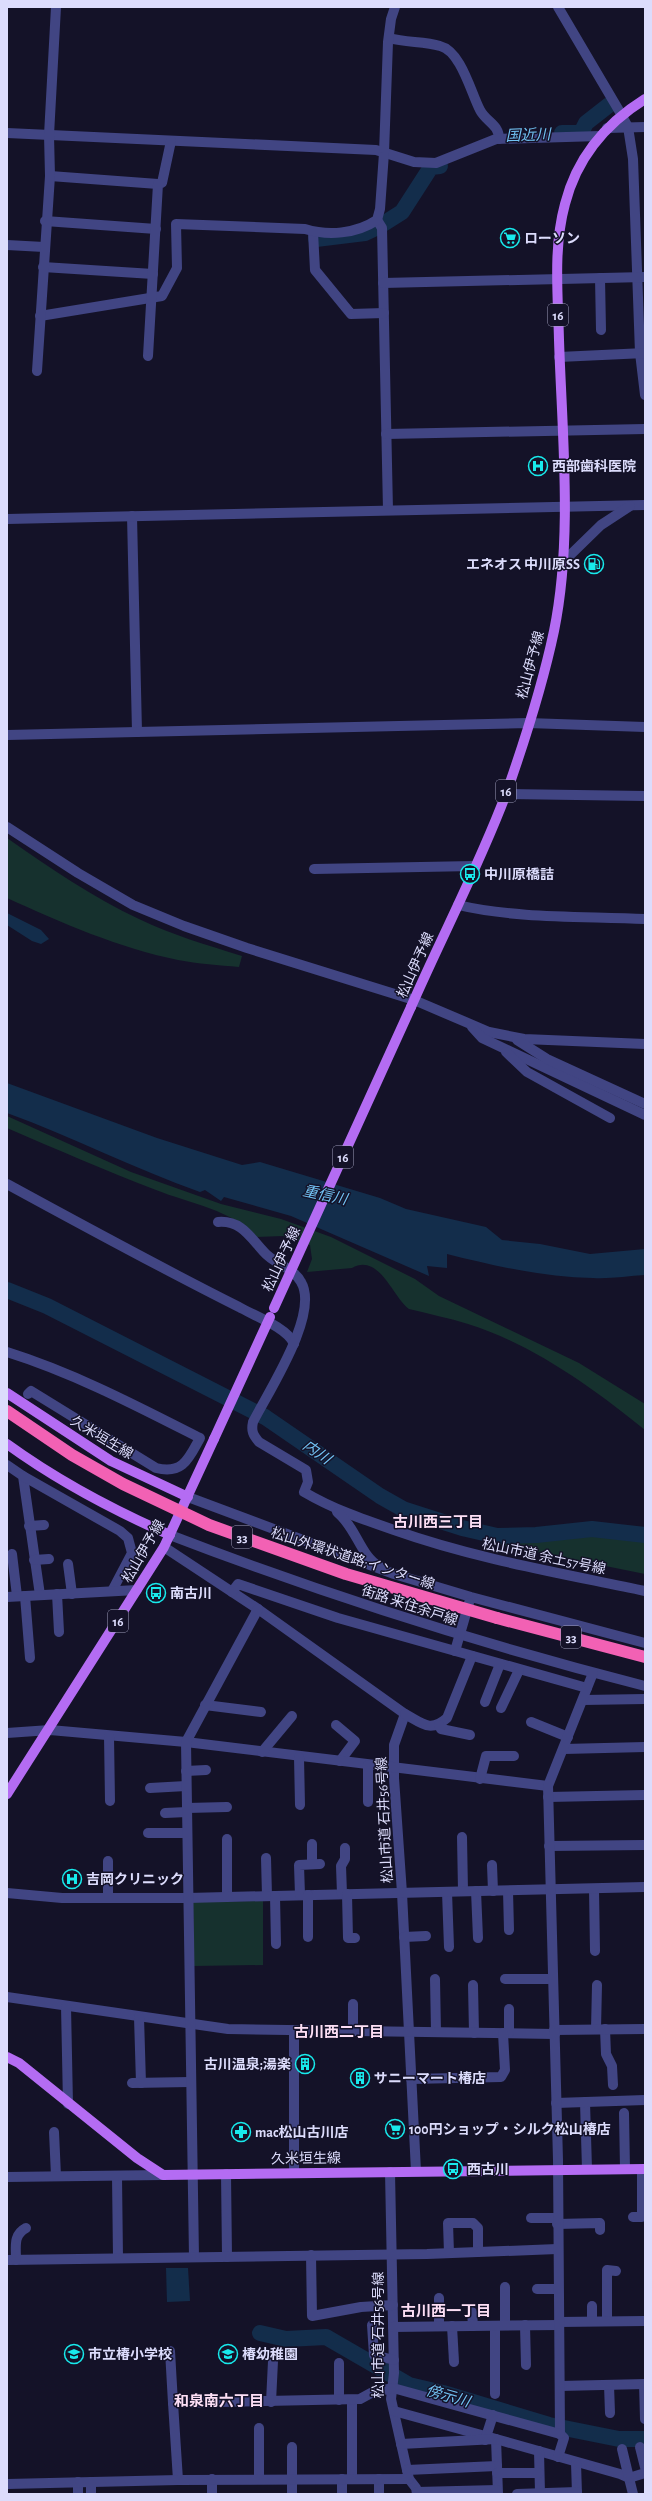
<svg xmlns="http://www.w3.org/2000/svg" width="652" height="2501" font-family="'Alegreya Sans','Noto Sans JP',sans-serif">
<rect width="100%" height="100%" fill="#141228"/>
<g fill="#16312e">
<path d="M7 838C50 868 92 897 139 919 172 935 207 945 242 956L239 967C219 965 198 964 178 960 119 948 62 923 7 898Z"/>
<path d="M7 1116 131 1172 221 1204 281 1219 331 1237 415 1279 439 1296 579 1363 645 1404V1430C593 1388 532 1344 468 1324 449 1318 429 1314 409 1309 394 1299 379 1252 352 1268L307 1272 312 1259 310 1245 283 1236 256 1237C233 1210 188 1203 156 1190 106 1171 56 1149 7 1128Z"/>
<polygon points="594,1532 645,1540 645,1574 497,1544 571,1538"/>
<polygon points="263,1901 263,1965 194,1966 193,1902"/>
</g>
<g fill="#132d4b">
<polygon points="7,913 41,930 49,939 41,944 32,941 7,925"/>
<path d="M7 1083 157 1138 242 1165 260 1162 380 1198 406 1209 486 1227 502 1240 540 1244 590 1254 645 1249V1275C628 1276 610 1279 593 1278 543 1277 495 1266 447 1254V1268L427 1266 429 1276 291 1216 224 1197 221 1201 205 1190 200 1192C135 1169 73 1137 7 1113Z"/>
<polygon points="166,2268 188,2268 190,2301 167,2302"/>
</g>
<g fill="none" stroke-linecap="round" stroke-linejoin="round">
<g stroke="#132d4b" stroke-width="16">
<polyline points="562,133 581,133 586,123 609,105"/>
<polyline points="383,224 402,212 431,167 440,166"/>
<polyline points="316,239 365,233 380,226"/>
<polyline points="7,1290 47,1306 265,1417 380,1496 403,1509 462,1528 497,1536 536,1535 592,1529 645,1535"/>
<polyline points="260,2333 286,2339 326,2337 409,2385 443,2393 549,2425 619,2439 645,2439"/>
</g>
<g stroke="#414583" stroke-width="10">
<polyline points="558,7 621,114 628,127 633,159 640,353 645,395"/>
<path d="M389 38C406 43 424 41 440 46 461 51 471 93 480 110 486 122 499 124 499 139"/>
<polyline points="607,128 645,127"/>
<polyline points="7,133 376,150 414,162 436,163 496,139 600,136"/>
<polyline points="50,176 158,184"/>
<polyline points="377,220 382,228 388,510"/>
<polyline points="45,221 156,229"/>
<polyline points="313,232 315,270 351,314 384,313"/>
<polyline points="7,245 44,247"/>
<polyline points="43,267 153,274"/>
<polyline points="600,278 601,330"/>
<polyline points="383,283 645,277"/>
<path d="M40 316 162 296 177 268 176 224 305 229C328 236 356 234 377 220L380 209 384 153 388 42 391 19 395 7"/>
<polyline points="148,356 158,184 162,183 171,141"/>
<polyline points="559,357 645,353"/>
<polyline points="37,371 50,176 49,135 56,7"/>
<polyline points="386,434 645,429"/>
<polyline points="132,516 137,732"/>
<polyline points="7,519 645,505"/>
<polyline points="562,563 601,525 630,506"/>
<polyline points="7,735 528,723 645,727"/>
<polyline points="506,794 645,796"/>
<polyline points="7,827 78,873 133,905 184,926 247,948 414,1000 489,1032 524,1039 645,1044"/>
<polyline points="314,869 474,866"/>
<path d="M458 905C517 919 584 916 645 919"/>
<polyline points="472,1027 482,1038 645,1115"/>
<polyline points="517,1040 547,1059 645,1104"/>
<polyline points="506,1052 527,1072 610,1118"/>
<path d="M7 1184C84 1226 161 1268 239 1307 253 1315 288 1328 294 1344"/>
<path d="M218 1222C241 1220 250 1237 264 1252 274 1264 293 1267 301 1282 320 1314 268 1392 253 1422 251 1431 253 1435 259 1442L306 1470 308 1482 304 1492C333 1509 362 1519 394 1530 476 1559 560 1573 645 1591"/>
<path d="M7 1352C74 1373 137 1406 200 1438 189 1458 183 1475 156 1468L31 1391 28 1394"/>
<polyline points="7,1465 23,1476 40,1595"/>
<polyline points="23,1476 120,1531 128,1538 132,1553 112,1591"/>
<polyline points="188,1497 394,1574 471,1597 645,1643"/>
<path d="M337 1512C356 1527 361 1557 379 1566"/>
<polyline points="29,1526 44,1525"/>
<path d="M170 1535C326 1595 484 1645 645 1686"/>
<polyline points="164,1547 258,1609 405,1714 394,1745 394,1778 402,1893 416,2171"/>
<polyline points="12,1554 17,1596"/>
<polyline points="34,1560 49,1559"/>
<polyline points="68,1564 72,1594"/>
<polyline points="232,1592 238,1584 338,1618 587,1688"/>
<polyline points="57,1594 59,1632"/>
<polyline points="25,1596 30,1658"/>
<polyline points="7,1597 137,1590"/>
<polyline points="455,1651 469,1603"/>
<polyline points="583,1700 645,1699"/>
<polyline points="485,1702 500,1664"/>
<polyline points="205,1705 261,1712"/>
<polyline points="501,1708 519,1670"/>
<path d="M405 1714C422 1723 430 1733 447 1718L472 1656"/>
<polyline points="531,1722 568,1737"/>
<polyline points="336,1725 355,1741 340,1761"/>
<polyline points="439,1725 441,1729 470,1735"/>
<polyline points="7,1733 50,1730 186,1742 548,1786"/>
<polyline points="109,1736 110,1801"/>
<polyline points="564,1749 645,1747"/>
<polyline points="262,1752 292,1716"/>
<polyline points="299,1757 300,1805"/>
<polyline points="186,1771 206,1770"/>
<polyline points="480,1779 486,1756 514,1756"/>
<polyline points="150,1788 186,1786"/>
<polyline points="548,1797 645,1795"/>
<polyline points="368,1802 368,1765"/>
<polyline points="187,1808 227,1807"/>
<polyline points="165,1813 187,1812"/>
<polyline points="148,1833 187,1833"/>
<polyline points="462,1837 463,1891"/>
<polyline points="227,1839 227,1897"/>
<polyline points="312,1844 312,1864"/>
<polyline points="549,1846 645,1845"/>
<polyline points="266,1858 267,1896"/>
<polyline points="108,1861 108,1898"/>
<polyline points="492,1865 493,1891"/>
<polyline points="594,1889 595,1951"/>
<polyline points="476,1891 478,1938"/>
<polyline points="508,1891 509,1930"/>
<polyline points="447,1892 449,1947"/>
<polyline points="7,1893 62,1898 188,1898 645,1887"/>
<polyline points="342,1894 341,1866 345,1859 345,1848"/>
<polyline points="347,1894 348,1938 355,1938"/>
<polyline points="300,1895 299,1865 320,1864"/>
<polyline points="308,1895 308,1937"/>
<polyline points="275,1896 276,1944"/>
<polyline points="404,1937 426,1936"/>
<polyline points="435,1979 436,2032"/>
<polyline points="505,1979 552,1979"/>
<polyline points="473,1985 474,2033"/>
<polyline points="7,1997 228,2029 555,2034"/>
<polyline points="353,2004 353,2031"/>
<polyline points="66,2006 68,2104"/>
<polyline points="139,2017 141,2083"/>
<polyline points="596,2029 597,1985"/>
<polyline points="605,2029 606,2054 612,2066 613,2085"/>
<polyline points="294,2030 294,2172"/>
<polyline points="554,2030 645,2029"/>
<polyline points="509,2033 509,2009"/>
<polyline points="411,2079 501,2077 505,2070 503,2033"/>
<polyline points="132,2083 190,2082"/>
<polyline points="585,2102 587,2169"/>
<polyline points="556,2103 645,2100"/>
<polyline points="624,2113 625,2169"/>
<polyline points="54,2132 56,2176"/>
<polyline points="390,2172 394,2373 391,2399 409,2479 416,2488 417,2494"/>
<polyline points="226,2174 227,2257"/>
<polyline points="117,2176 118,2258"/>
<polyline points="7,2177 163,2175"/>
<polyline points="633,2217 642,2217 642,2169"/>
<polyline points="531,2218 557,2218"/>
<polyline points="557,2224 600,2223 600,2230"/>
<polyline points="449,2253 448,2223 473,2223 478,2228 478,2252"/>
<polyline points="311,2255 312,2316 361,2307 393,2305"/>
<polyline points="194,2257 186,1742 258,1609"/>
<polyline points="7,2260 427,2254 557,2249"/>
<path d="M16 2260C16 2246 13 2235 26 2228"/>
<polyline points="505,2287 505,2325"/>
<polyline points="537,2289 558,2289"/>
<polyline points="439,2298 439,2326"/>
<polyline points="592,2306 592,2321"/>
<polyline points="472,2312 473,2326"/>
<polyline points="607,2321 607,2270 616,2271"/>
<polyline points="559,2322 645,2321"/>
<polyline points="372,2325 374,2355 394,2360"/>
<polyline points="525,2325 526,2365"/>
<polyline points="452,2326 454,2362"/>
<polyline points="495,2326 495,2394"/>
<polyline points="393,2327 559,2325"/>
<polyline points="170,2351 173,2403"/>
<polyline points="644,2384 645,2419"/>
<polyline points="609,2385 610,2413"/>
<polyline points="560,2386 645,2384"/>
<polyline points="339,2400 339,2363"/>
<polyline points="271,2402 273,2361"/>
<polyline points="394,2411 496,2439 498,2494"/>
<polyline points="259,2428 259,2479"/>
<polyline points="485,2440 493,2415"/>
<polyline points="401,2444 496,2439 620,2474 629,2478 633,2494"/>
<polyline points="292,2447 292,2494"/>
<polyline points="640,2447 645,2467"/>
<polyline points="622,2449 629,2478 645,2473"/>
<polyline points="539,2451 540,2493"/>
<polyline points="558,2457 564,2438 560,2434 558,2160 548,1786 593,1673"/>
<polyline points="576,2463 577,2494"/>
<polyline points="407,2470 497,2466"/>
<polyline points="497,2473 539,2473"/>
<polyline points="212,2479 212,2494"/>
<polyline points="342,2479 342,2494"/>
<polyline points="352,2479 352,2400"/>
<polyline points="379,2479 379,2494"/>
<polyline points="178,2480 173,2403 360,2399 371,2393 393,2388 560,2434"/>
<polyline points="78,2482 78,2494"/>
<polyline points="91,2482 91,2494"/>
<polyline points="7,2484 178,2480 409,2479"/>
<polyline points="417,2492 497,2490"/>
<polyline points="517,2494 577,2492"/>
</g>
<g stroke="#b46cf3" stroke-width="10">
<path d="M411 1007C442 936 479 866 506 794 524 743 543 683 554 631 573 538 562 434 559 340 558 295 553 248 565 204 577 157 605 124 645 99"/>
<polyline points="7,1393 111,1461 188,1497"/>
<path d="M7 1444C58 1481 113 1510 170 1535"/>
<polyline points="7,1794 164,1547 214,1439"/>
<polyline points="7,2057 19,2063 137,2158 163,2175 645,2169"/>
</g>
<polyline stroke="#f261b4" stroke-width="12" points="497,1618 645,1657"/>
<g stroke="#b46cf3" stroke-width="10">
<polyline points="274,1308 411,1007"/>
<polyline points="214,1439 270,1317"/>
</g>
<polyline stroke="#f261b4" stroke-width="12" points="7,1411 72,1455 123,1484 209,1525 346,1574 497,1618"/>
</g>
<defs>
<g id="supermarket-ring" transform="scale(1)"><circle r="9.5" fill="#141228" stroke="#18eaec" stroke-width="1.5"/><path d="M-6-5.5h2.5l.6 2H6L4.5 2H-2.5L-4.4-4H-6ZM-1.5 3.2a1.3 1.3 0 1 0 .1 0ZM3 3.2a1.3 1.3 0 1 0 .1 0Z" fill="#18eaec"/></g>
<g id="hospital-ring" transform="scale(1)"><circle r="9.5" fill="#141228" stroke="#18eaec" stroke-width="1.5"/><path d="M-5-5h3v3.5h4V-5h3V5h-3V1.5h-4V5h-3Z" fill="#18eaec"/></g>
<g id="fuel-ring" transform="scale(1)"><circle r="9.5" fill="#141228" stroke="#18eaec" stroke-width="1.5"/><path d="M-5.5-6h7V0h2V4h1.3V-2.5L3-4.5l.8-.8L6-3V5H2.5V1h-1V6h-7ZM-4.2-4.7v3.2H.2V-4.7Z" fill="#18eaec"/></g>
<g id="bus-ring" transform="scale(1)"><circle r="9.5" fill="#141228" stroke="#18eaec" stroke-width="1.5"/><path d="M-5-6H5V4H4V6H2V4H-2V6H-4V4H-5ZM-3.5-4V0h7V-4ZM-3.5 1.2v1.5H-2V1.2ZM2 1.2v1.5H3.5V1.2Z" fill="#18eaec"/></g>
<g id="building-ring" transform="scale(1)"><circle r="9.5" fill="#141228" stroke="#18eaec" stroke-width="1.5"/><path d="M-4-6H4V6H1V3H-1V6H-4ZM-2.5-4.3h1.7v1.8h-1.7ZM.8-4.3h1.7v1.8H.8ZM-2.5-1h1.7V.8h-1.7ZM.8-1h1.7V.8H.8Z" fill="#18eaec"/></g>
<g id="pharmacy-ring" transform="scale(1)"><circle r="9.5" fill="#141228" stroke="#18eaec" stroke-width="1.5"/><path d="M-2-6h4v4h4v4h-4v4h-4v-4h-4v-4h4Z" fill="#18eaec"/></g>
<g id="school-ring" transform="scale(1)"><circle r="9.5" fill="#141228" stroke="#18eaec" stroke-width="1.5"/><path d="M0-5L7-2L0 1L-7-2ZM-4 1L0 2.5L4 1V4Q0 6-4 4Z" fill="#18eaec"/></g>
</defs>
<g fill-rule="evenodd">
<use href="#supermarket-ring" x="510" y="238"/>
<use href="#hospital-ring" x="538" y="466"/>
<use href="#fuel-ring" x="594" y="564"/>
<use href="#bus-ring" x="470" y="874"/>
<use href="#bus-ring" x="156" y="1593"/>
<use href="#hospital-ring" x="72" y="1879"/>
<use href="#building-ring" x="305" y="2064"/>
<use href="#building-ring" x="360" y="2078"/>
<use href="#supermarket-ring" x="395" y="2129"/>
<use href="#pharmacy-ring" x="241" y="2132"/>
<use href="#bus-ring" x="453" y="2169"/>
<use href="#school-ring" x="74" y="2354"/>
<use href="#school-ring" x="228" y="2354"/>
</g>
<g text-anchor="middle" stroke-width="3" stroke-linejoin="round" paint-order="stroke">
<g fill="#141228" stroke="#a09fbc" stroke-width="1">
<rect x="548" y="304" width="20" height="22" rx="3"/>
<rect x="496" y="780" width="20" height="22" rx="3"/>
<rect x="333" y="1146" width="20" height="22" rx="3"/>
<rect x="232" y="1526" width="20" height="22" rx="3"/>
<rect x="108" y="1610" width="20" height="22" rx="3"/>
<rect x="561" y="1626" width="20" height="22" rx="3"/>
</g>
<g font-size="13" font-weight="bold" fill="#dcdcfc">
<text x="558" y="320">16</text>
<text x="506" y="796">16</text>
<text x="343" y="1162">16</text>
<text x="242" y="1542">33</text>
<text x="118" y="1626">16</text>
<text x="571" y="1642">33</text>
</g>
<g font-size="14" font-weight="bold" fill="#dcdcfc" stroke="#141228" text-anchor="start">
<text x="524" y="243">ローソン</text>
<text x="552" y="471">西部歯科医院</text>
<text x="580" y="569" text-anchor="end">エネオス 中川原SS</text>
<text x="484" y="879">中川原橋詰</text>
<text x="170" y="1598">南古川</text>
<text x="86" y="1884">吉岡クリニック</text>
<text x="291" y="2069" text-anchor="end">古川温泉;湯楽</text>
<text x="374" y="2083">サニーマート椿店</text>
<text x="409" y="2134">100円ショップ・シルク松山椿店</text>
<text x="255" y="2137">mac松山古川店</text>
<text x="467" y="2174">西古川</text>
<text x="88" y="2359">市立椿小学校</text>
<text x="242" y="2359">椿幼稚園</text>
</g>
<g font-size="14" fill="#dcdcfc" stroke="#141228">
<text transform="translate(530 665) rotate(-75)" y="5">松山伊予線</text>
<text transform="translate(415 965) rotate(-66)" y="5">松山伊予線</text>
<text transform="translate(281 1259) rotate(-65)" y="5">松山伊予線</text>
<text transform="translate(102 1437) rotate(31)" y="5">久米垣生線</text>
<text transform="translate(143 1551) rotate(-60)" y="5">松山伊予線</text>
<text transform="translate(544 1556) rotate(12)" y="5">松山市道 余土57号線</text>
<text transform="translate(353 1558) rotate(18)" y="5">松山外環状道路;インター線</text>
<text transform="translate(410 1605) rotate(18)" y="5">街路 来住余戸線</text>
<text transform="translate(384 1820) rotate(-93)" y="5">松山市道 石井56号線</text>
<text transform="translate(306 2158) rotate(-1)" y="5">久米垣生線</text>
<text transform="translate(378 2335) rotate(-90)" y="5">松山市道 石井56号線</text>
</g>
<g font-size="15" font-style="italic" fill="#72c3f4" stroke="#141228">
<text transform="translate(528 135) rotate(-2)" y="5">国近川</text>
<text transform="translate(325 1195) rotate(12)" y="5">重信川</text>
<text transform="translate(317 1452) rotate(35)" y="5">内川</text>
<text transform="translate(448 2396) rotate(16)" y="5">傍示川</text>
</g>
<g font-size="15" font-weight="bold" fill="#fcdef4" stroke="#141228">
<text x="438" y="1527">古川西三丁目</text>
<text x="339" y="2037">古川西二丁目</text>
<text x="446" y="2316">古川西一丁目</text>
<text x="219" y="2406">和泉南六丁目</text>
</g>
</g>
<rect width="652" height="2501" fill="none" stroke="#dcdcfc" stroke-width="16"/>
</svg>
